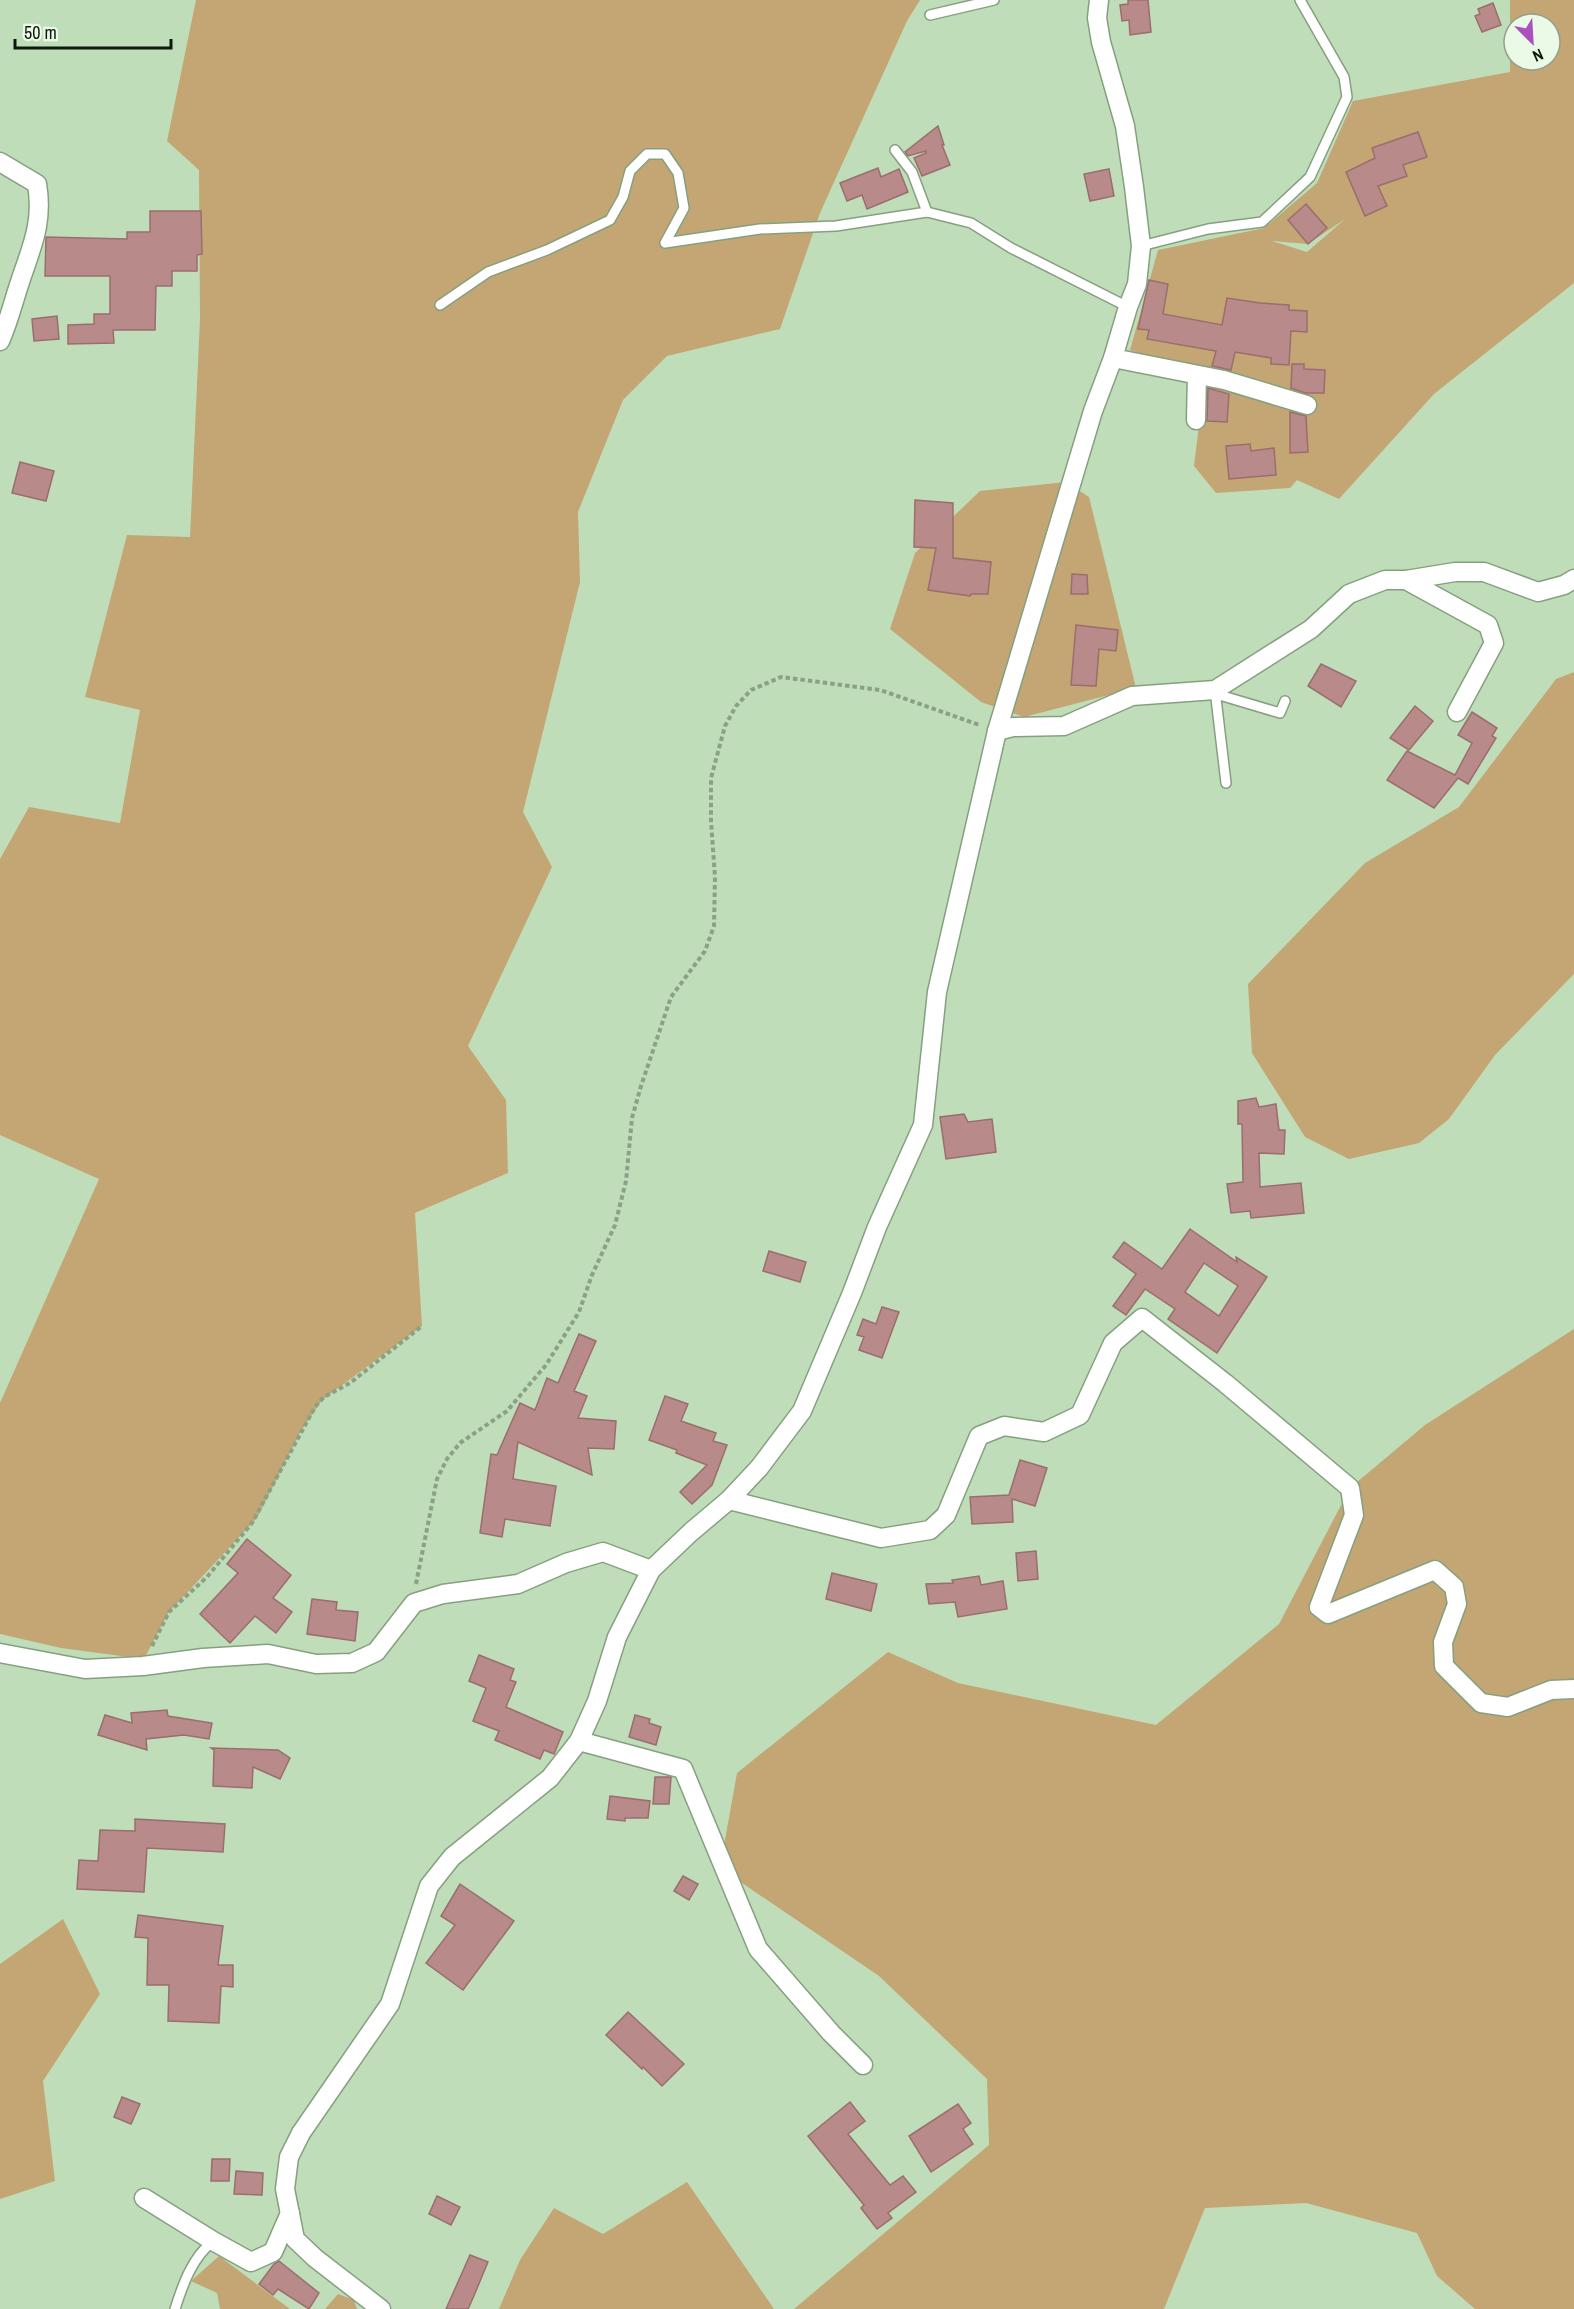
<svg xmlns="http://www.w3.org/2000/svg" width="1574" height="2309" font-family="'Archivo Narrow',sans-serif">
<rect width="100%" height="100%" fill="#c0ddba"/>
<g fill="#c3a674" fill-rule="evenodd">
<polygon points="196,0 920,0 907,21 820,213 780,329 667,356 623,400 578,512 580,582 523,812 552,867 468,1046 506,1100 508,1173 415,1213 422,1326 322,1400 301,1431 257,1518 169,1612 144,1659 61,1648 0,1634 0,1403 99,1179 0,1135 0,859 29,807 120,823 140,710 85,697 127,535 190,537 200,319 199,170 167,141"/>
<path d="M1510 0H1574V283L1434 394 1339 499 1297 480 1290 488 1216 493 1194 466 1205 376 1130 350 1158 250 1264 228 1317 183 1353 101 1510 72ZM1514 24H1550V60H1514ZM1345 219 1307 252 1272 241 1308 244Z"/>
<polygon points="1066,482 1089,497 1136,688 1024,717 981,702 890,629 915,553 980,491"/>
<polygon points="1574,672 1574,974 1495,1055 1449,1119 1419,1143 1349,1159 1305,1137 1252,1053 1248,984 1365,863 1459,807 1556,679"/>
<polygon points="1574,1329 1574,2309 1475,2309 1437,2276 1417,2233 1306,2203 1205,2208 1164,2309 794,2309 989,2145 987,2079 879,1976 720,1868 737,1773 888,1652 958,1683 1156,1725 1279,1624 1350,1488 1425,1425"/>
<polygon points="63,1919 100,1994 43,2081 55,2181 0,2199 0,1964"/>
<polygon points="687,2182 774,2309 499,2309 520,2260 554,2208 603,2234"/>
<polygon points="219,2256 290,2309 220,2309 217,2293 191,2281"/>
<polygon points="338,2294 354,2300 357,2309 325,2309"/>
</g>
<g fill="#b88a89" stroke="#9a6e6d" stroke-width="1.5" fill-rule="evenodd">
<polygon points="1128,0 1148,0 1151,32 1130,35 1129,20 1122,21 1120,5 1128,4"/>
<polygon points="1493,3 1501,25 1482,32 1475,16 1480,14 1478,9"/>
<polygon points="938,126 944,145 942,145 950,165 922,176 914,158 926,153 926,151 908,156 905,152"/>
<polygon points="1418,132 1427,157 1403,165 1407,176 1378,186 1387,206 1365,216 1346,172 1375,158 1372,148"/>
<polygon points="878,168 881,177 899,169 908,192 867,209 862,195 847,201 840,183"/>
<polygon points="1109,169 1114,196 1090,201 1084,174"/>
<polygon points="1306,204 1327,228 1308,244 1288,220"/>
<polygon points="150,211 201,211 202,254 197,255 197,271 172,271 172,286 156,286 155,330 113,330 114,343 68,344 68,325 94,324 94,314 110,314 110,276 45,276 46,237 127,239 127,232 150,232"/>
<polygon points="1149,280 1168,284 1163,314 1222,325 1227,298 1260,303 1289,305 1289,310 1307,311 1307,332 1291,331 1289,365 1271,364 1271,358 1235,352 1231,370 1212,366 1216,351 1147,339 1149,330 1138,329"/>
<polygon points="57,316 59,339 34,341 32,319"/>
<polygon points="1292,364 1304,364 1304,369 1325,370 1324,393 1305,393 1291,388"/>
<polygon points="1208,388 1229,394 1227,422 1207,421"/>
<polygon points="1290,412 1306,416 1308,452 1290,453"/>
<polygon points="1250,444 1251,451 1274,448 1276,475 1229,479 1226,446"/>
<polygon points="20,462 54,471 46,501 12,493"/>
<polygon points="915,500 953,503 953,558 991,562 988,594 971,594 970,596 928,590 936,548 914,547"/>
<polygon points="1072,574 1087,575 1088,594 1071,594"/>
<polygon points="1076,625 1118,630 1116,651 1099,649 1096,686 1071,685"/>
<polygon points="1321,664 1356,681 1341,707 1308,686"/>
<polygon points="1415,706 1433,721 1409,750 1390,738"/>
<polygon points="1472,712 1497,728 1492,736 1496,738 1468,784 1458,778 1434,808 1387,780 1407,751 1455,775 1472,743 1458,735"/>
<polygon points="1256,1098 1259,1107 1276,1104 1279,1130 1285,1130 1284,1154 1259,1153 1260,1187 1301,1183 1304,1213 1251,1218 1250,1211 1231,1213 1227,1184 1243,1182 1242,1124 1238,1124 1238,1101"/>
<polygon points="964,1114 968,1122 992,1119 996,1152 946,1159 940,1117"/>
<path d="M1190 1229 1237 1262 1236 1257 1267 1277 1217 1353 1168 1319 1175 1309 1145 1289 1126 1315 1113 1306 1136 1274 1113 1257 1124 1242 1162 1269ZM1204 1263 1238 1286 1219 1316 1185 1292Z"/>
<polygon points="769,1251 806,1262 800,1282 763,1271"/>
<polygon points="882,1307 899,1312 882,1358 859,1350 864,1337 857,1335 863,1319 876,1324"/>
<polygon points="579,1334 596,1341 574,1391 587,1396 578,1418 616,1421 614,1449 588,1448 592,1475 518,1442 513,1479 556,1486 550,1526 505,1519 502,1537 480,1533 491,1454 497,1455 520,1403 535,1410 547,1378 558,1383"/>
<polygon points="665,1396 688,1404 681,1421 716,1433 713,1441 727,1445 712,1485 692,1504 680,1492 707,1465 676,1453 677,1450 649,1440"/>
<polygon points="1020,1460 1047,1468 1035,1506 1012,1499 1013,1522 972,1524 970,1497 1009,1495"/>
<polygon points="247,1539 291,1575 273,1598 292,1612 276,1633 255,1616 230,1643 200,1614 238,1573 227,1564"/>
<polygon points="1036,1551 1038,1579 1018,1581 1016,1553"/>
<polygon points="832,1573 877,1584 871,1611 826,1599"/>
<polygon points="979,1576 981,1585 1003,1581 1007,1609 958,1617 955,1602 929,1604 926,1584 953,1583 952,1580"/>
<polygon points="312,1599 337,1602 336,1610 358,1612 355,1641 307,1634"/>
<polygon points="479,1655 514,1669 510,1680 516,1682 506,1707 563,1732 554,1754 544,1750 540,1759 495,1740 499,1731 473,1721 486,1688 469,1681"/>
<polygon points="167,1710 168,1716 212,1723 209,1739 184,1735 146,1739 147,1750 98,1735 105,1715 132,1723 131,1713"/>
<polygon points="635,1715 650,1719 649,1723 661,1727 656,1745 629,1737"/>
<polygon points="211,1748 278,1750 290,1758 280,1779 253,1767 252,1788 213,1786 214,1750"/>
<polygon points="655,1777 671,1777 669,1804 653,1804"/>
<polygon points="610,1796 650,1801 648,1818 625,1818 625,1821 607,1819"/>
<polygon points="135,1819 225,1824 223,1852 147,1848 144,1892 77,1889 79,1860 98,1861 100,1830 135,1831"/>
<polygon points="683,1876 698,1884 689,1900 674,1891"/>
<polygon points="460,1884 514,1921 463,1990 426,1963 455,1925 441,1916"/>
<polygon points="138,1915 223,1926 218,1965 233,1965 233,1987 221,1986 219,2023 168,2021 169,1985 147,1985 148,1938 135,1937"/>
<polygon points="628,2012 684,2064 662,2086 643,2067 642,2069 606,2035"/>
<polygon points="122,2097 140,2104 131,2124 114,2117"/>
<polygon points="850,2102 865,2121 848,2134 890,2185 903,2176 916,2192 888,2213 892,2218 877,2229 861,2208 864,2205 808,2136"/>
<polygon points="958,2104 971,2123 963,2129 973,2144 931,2172 909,2136"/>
<polygon points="212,2159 230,2159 229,2181 211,2181"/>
<polygon points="236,2171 263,2173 262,2195 234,2194"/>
<polygon points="437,2196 460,2207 451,2225 429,2214"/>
<polygon points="470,2255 488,2262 473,2298 468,2309 446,2309"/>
<polygon points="279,2261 319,2293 309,2309 278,2289 273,2295 259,2284 274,2264"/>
</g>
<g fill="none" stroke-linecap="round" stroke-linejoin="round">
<g stroke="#85a07f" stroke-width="12">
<g id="service">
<polyline points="930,15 994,0"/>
<polyline points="895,150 912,172 927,212"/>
<polyline points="1141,246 1208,229 1262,222 1310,177 1347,97 1344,77 1300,0"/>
<polyline points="440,305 488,272 547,250 610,220 623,197 630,171 647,154 665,154 678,173 684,208 665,243 760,229 836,226 927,212 971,223 1011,248 1128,307"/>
<polyline points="1215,690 1226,783"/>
<polyline points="1216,694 1280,713 1285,701"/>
<path d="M175 2309C183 2284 192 2258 213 2241"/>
</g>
</g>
<g stroke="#85a07f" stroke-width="21">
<g id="minor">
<path d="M0 162 37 184C44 225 30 250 18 288 12 307 8 323 0 341"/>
<polyline points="1113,358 1224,380 1307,405"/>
<polyline points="1196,420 1197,375"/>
<polyline points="1406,580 1488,625 1494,643 1457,712"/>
<polyline points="997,731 1013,727 1064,726 1132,696 1215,690 1311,629 1349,594 1385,580 1406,580 1455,572 1484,572 1538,592 1564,585 1574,579"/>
<polyline points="729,1500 881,1538 930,1530 946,1515 979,1436 1004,1426 1044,1432 1080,1415 1113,1343 1142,1318 1225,1383 1350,1488 1354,1515 1319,1607 1328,1614 1435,1570 1454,1587 1457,1604 1443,1642 1444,1666 1481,1703 1508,1707 1551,1690 1574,1689"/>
<polyline points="0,1653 85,1669 143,1666 203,1658 268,1654 316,1664 352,1663 376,1652 414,1603 443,1594 518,1584 566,1563 603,1552 651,1570"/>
<polyline points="579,1741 683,1769 758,1949 831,2033 863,2065"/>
<polyline points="144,2198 213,2241 251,2262 273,2252 290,2213"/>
<polyline points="381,2309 315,2258 295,2239 285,2189 289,2157 301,2133 390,2004 429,1886 452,1857 550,1778 579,1741 597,1701 617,1637 651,1570 691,1532 729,1500 759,1468 802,1411 852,1293 877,1227 923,1125 937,992 997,731 1093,411 1113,358 1128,307 1137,284 1141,246 1134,187 1125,126 1101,42 1097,18 1099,0"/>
</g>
</g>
<g stroke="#89a185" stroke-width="4" stroke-dasharray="4.5 3" stroke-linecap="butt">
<polyline points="416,1584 437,1479 447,1459 460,1443 507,1411 546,1365 579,1312 592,1275 615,1225 626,1181 632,1118 641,1086 671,997 705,951 714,926 715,877 711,821 711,778 725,726 736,706 751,690 781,677 880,690 979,725"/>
<polyline points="152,1646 169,1612 207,1577 252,1523 315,1407 324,1397 350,1383 422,1326"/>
</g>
<use href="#service" stroke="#fff" stroke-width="9"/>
<use href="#minor" stroke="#fff" stroke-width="18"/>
</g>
<g transform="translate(1532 42) rotate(156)"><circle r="28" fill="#ebf9e7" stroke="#929f8f" stroke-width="1.5"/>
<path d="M0-4.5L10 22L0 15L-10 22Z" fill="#aa51bd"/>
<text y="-9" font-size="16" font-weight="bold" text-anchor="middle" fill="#0d170b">N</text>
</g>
<path d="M15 39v9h156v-9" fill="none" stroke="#0d170b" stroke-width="3"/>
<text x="24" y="39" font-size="18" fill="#0d170b" stroke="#ebf9e7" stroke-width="4.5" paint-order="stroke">50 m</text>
</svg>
